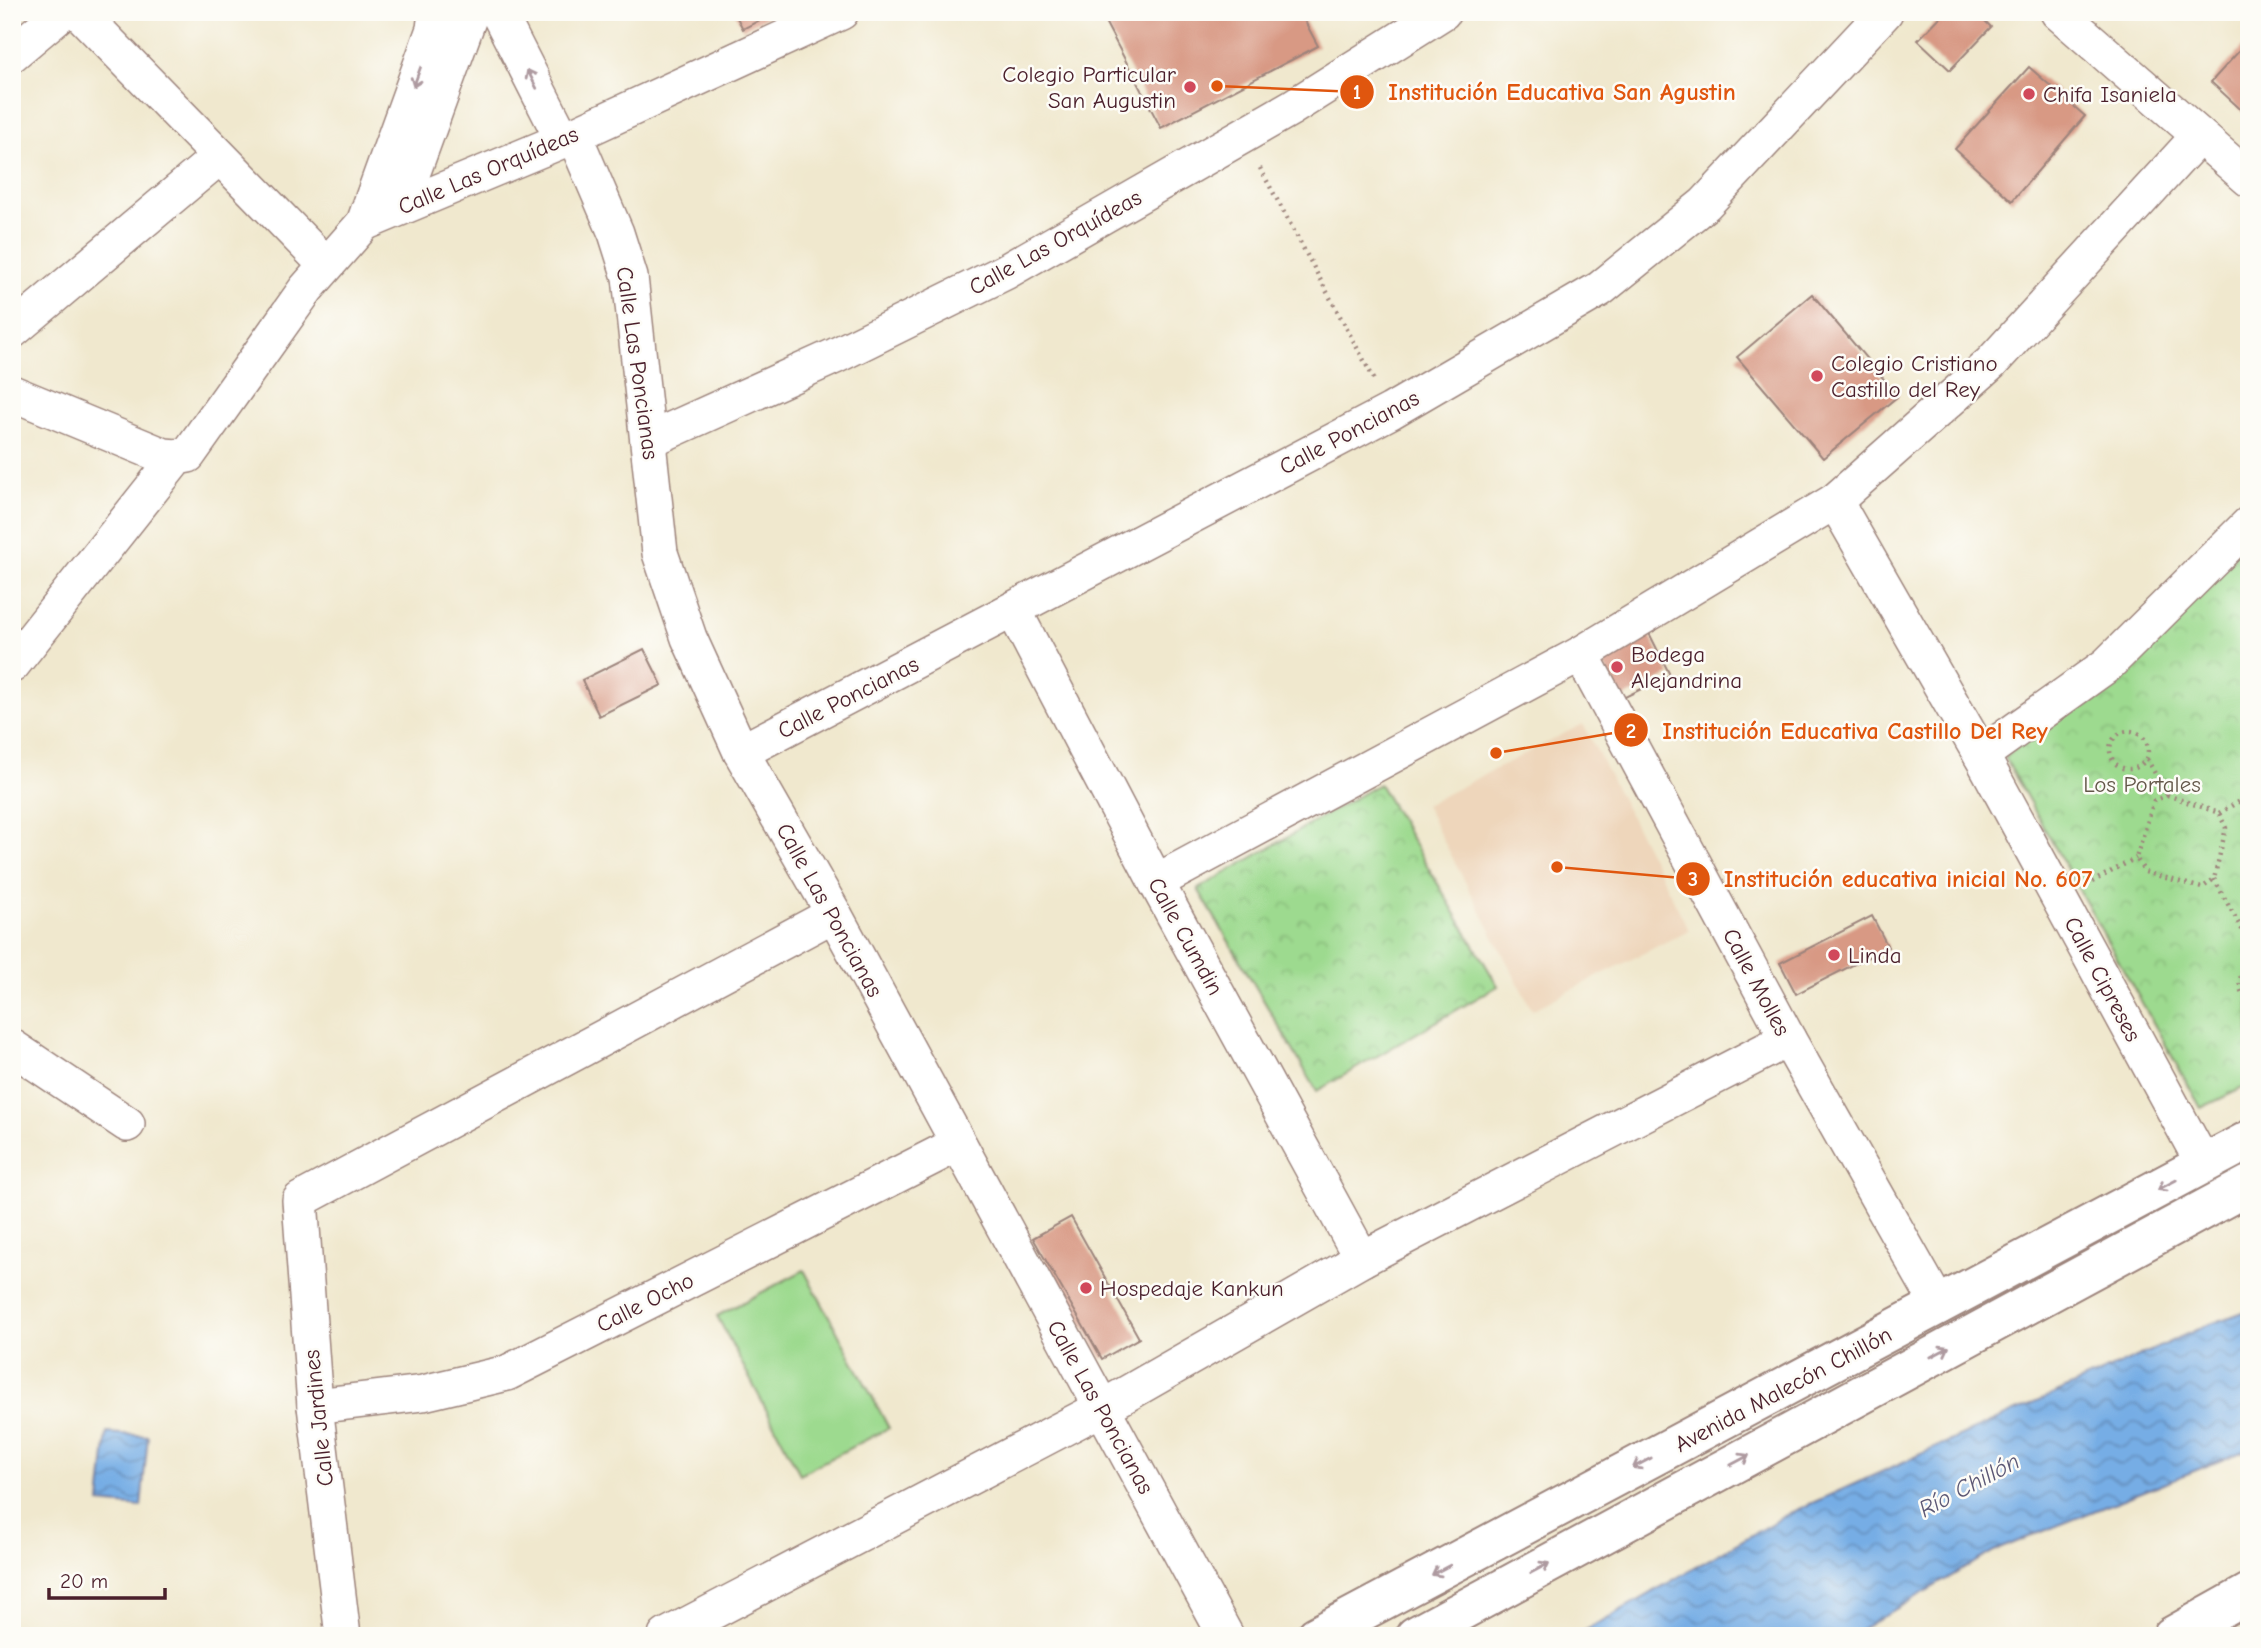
<svg xmlns="http://www.w3.org/2000/svg" width="2261" height="1648" font-family="'Comic Neue',sans-serif">
<defs>
<pattern id="park-crowns" width="20" height="18" patternUnits="userSpaceOnUse" patternTransform="scale(1.75)"><rect width="20" height="18" fill="#9dda8f"/><path d="M2 6a3 3 0 1 1 6 0M12 15a3 3 0 1 1 6 0" fill="none" stroke="#89bb7c"/></pattern>
<pattern id="water-waves" width="16" height="10" patternUnits="userSpaceOnUse" patternTransform="scale(1.75)"><rect width="16" height="10" fill="#76ade5"/><path d="M0 5q4-4 8 0t8 0" fill="none" stroke="#638cba"/></pattern>
</defs>
<rect width="100%" height="100%" fill="#fdfcf7"/>
<filter id="ink" filterUnits="userSpaceOnUse"><feTurbulence type="fractalNoise" baseFrequency=".0143" numOctaves="2"/><feDisplacementMap in="SourceGraphic" scale="14" xChannelSelector="R" yChannelSelector="G"/><feConvolveMatrix kernelMatrix="1 2 1 2 8 2 1 2 1" color-interpolation-filters="sRGB"/></filter>
<filter id="wash" filterUnits="userSpaceOnUse"><feTurbulence type="fractalNoise" baseFrequency=".00686" numOctaves="4" result="noise"/><feDisplacementMap in="SourceGraphic" scale="28" xChannelSelector="R" yChannelSelector="G"/><feGaussianBlur stdDeviation="1.57" result="paint"/><feColorMatrix in="noise" values="0 0 0 0 0 0 0 0 0 0 0 0 0 0 0 0 0 1.4 0 .05"/><feComposite in="paint" operator="in"/></filter>
<g filter="url(#wash)">
<rect width="100%" height="100%" fill="#f0e8ce"/>
<polygon fill="#eed6bb" points="1583,724 1689,930 1532,1010 1425,805"/>
<g fill="url(#park-crowns)" stroke="#747c5d" stroke-width="2">
<polygon points="2249,538 2249,1085 2201,1108 2005,758"/>
<polygon points="1379,784 1498,986 1317,1091 1198,889"/>
</g>
<polygon fill="#9dda8f" stroke="#747c5d" stroke-width="2" points="804,1270 889,1428 800,1474 717,1316"/>
<g fill="url(#water-waves)" stroke="#606688" stroke-width="2">
<polygon points="2249,1310 2249,1449 1994,1551 1850,1636 1576,1636 1790,1513 2205,1326"/>
<polygon points="107,1433 148,1436 141,1507 100,1503"/>
</g>
<g id="blocks">
<g fill="#d89984">
<polygon points="734,12 775,12 743,29"/>
<polygon points="1109,12 1300,12 1318,46 1161,128 1102,16"/>
<polygon points="1945,12 1976,12 1991,27 1950,70 1918,40"/>
<polygon points="2249,40 2249,117 2211,82"/>
<polygon points="2029,67 2085,116 2012,201 1955,149"/>
<polygon points="1812,294 1898,396 1823,458 1737,357"/>
<polygon points="1649,633 1670,675 1621,699 1600,658"/>
<polygon points="644,649 662,685 599,716 582,680"/>
<polygon points="1872,916 1888,947 1796,994 1780,963"/>
<polygon points="1071,1217 1139,1338 1102,1359 1033,1238"/>
</g>
</g>
</g>
<g filter="url(#ink)">
<use href="#blocks" fill-opacity="0" stroke="#9d847c" stroke-width="2"/>
<g fill="none" stroke-linecap="round" stroke-linejoin="round">
<g stroke="#9d847c" stroke-width="38">
<g id="minor">
<polyline points="79,12 326,265"/>
<polyline points="498,12 563,140"/>
<polyline points="2058,12 2249,179"/>
<polyline points="12,54 62,12"/>
<polyline points="574,135 616,233 630,277 660,553 689,638 741,752 834,914 1226,1636"/>
<polyline points="400,207 471,12"/>
<polyline points="364,223 563,140 841,12"/>
<polyline points="12,331 219,157"/>
<polyline points="12,393 164,456 177,457"/>
<polyline points="649,440 835,356 1005,272 1291,108 1443,12"/>
<polyline points="1835,501 1981,755 2204,1165"/>
<polyline points="1014,611 1156,882 1362,1259"/>
<polyline points="1581,654 1788,1039 1939,1306"/>
<polyline points="12,665 177,457 188,455 306,289 364,223 434,29 436,12"/>
<polyline points="741,752 1391,411 1600,289 1705,204 1885,12"/>
<polyline points="1981,755 2107,665 2249,524"/>
<polyline points="1156,882 1581,654 1835,501 1991,363 2199,136"/>
<polyline points="12,1047 127,1124"/>
<polyline points="315,1406 423,1393 507,1373 958,1144"/>
<polyline points="343,1636 315,1406 300,1200 834,914"/>
<polyline points="666,1636 1102,1408 1362,1259 1788,1039"/>
</g>
</g>
<g stroke="#9d847c" stroke-width="42">
<g id="tertiary">
<polyline points="1316,1636 2249,1140"/>
<polyline points="1415,1636 2249,1185"/>
</g>
</g>
<g stroke="#9d847c" stroke-width="42">
<polyline id="secondary" points="2172,1636 2249,1593"/>
</g>
<g stroke="#9d847c" stroke-width="4.5" stroke-dasharray="2 5" stroke-linecap="butt">
<polyline points="1260,168 1374,379"/>
<circle cx="2129" cy="750" r="19"/>
<polyline points="2147,759 2167,795"/>
<polygon points="2167,795 2219,813 2226,828 2214,879 2202,888 2145,872 2136,858 2154,801"/>
<polyline points="2219,813 2249,796"/>
<polyline points="2214,879 2249,942"/>
<polyline points="2092,882 2136,858"/>
<path d="M2249 965C2236 976 2237 991 2249 1002"/>
</g>
<use href="#minor" stroke="#fff" stroke-width="35"/>
<use href="#tertiary" stroke="#fff" stroke-width="38"/>
<use href="#secondary" stroke="#fff" stroke-width="38"/>
</g>
<defs><path id="oneway-shaft" d="M-6 0H5M1.5-3L5.5 0L1.5 3" fill="none" stroke-width="1.6" stroke-linecap="round" stroke-linejoin="round" transform="scale(1.75)"/></defs>
<g stroke="#ae9aa0">
<use href="#oneway-shaft" transform="translate(417 77) rotate(110)"/>
<use href="#oneway-shaft" transform="translate(532 79) rotate(-117)"/>
<use href="#oneway-shaft" transform="translate(2167 1185) rotate(152)"/>
<use href="#oneway-shaft" transform="translate(1940 1352) rotate(-28)"/>
<use href="#oneway-shaft" transform="translate(1740 1460) rotate(-28)"/>
<use href="#oneway-shaft" transform="translate(1642 1463) rotate(152)"/>
<use href="#oneway-shaft" transform="translate(1540 1568) rotate(-28)"/>
<use href="#oneway-shaft" transform="translate(1441 1570) rotate(152)"/>
</g>
</g>
<g fill="#d1495b" stroke="#fdfcf7" stroke-width="2.5">
<circle cx="1190" cy="87" r="7"/>
<circle cx="2029" cy="94" r="7"/>
<circle cx="1817" cy="376" r="7"/>
<circle cx="1617" cy="667" r="7"/>
<circle cx="1834" cy="955" r="7"/>
<circle cx="1086" cy="1288" r="7"/>
</g>
<g text-anchor="middle" stroke-width="5" stroke-linejoin="round" paint-order="stroke">
<g font-size="23" fill="#4a1f2b" stroke="#fdfcf7" text-anchor="start">
<text x="1176" y="82" text-anchor="end">Colegio Particular<tspan x="1176" dy="26">San Augustin</tspan></text>
<text x="2043" y="102">Chifa Isaniela</text>
<text x="1831" y="371">Colegio Cristiano<tspan x="1831" dy="26">Castillo del Rey</tspan></text>
<text x="1631" y="662">Bodega<tspan x="1631" dy="26">Alejandrina</tspan></text>
<text x="1848" y="963">Linda</text>
<text x="1100" y="1296">Hospedaje Kankun</text>
</g>
<g font-size="23" fill="#4a1f2b" stroke="#fdfcf7">
<text transform="translate(488 170) rotate(-23)" y="8">Calle Las Orquídeas</text>
<text transform="translate(1055 242) rotate(-29)" y="8">Calle Las Orquídeas</text>
<text transform="translate(638 363) rotate(82)" y="8">Calle Las Poncianas</text>
<text transform="translate(1349 432) rotate(-28)" y="8">Calle Poncianas</text>
<text transform="translate(848 697) rotate(-27)" y="8">Calle Poncianas</text>
<text transform="translate(830 910) rotate(61)" y="8">Calle Las Poncianas</text>
<text transform="translate(1186 936) rotate(61)" y="8">Calle Cumdin</text>
<text transform="translate(2103 979) rotate(62)" y="8">Calle Cipreses</text>
<text transform="translate(1757 982) rotate(62)" y="8">Calle Molles</text>
<text transform="translate(645 1302) rotate(-27)" y="8">Calle Ocho</text>
<text transform="translate(1783 1389) rotate(-28)" y="8">Avenida Malecón Chillón</text>
<text transform="translate(1101 1407) rotate(61)" y="8">Calle Las Poncianas</text>
<text transform="translate(318 1418) rotate(-96)" y="8">Calle Jardines</text>
</g>
<g font-size="23" fill="#635749" stroke="#fdfcf7">
<text x="2142" y="792">Los Portales</text>
</g>
<g font-size="24" font-style="italic" fill="#5c5875" stroke="#fdfcf7">
<text transform="translate(1969 1485) rotate(-28)" y="8">Río Chillón</text>
</g>
</g>
<path fill="none" stroke="#e0560e" stroke-width="2.5" d="M1217 86L1357 92M1496 753L1631 730M1557 867L1693 879"/>
<g fill="#e0560e" stroke="#fdfcf7" stroke-width="2.5">
<circle cx="1217" cy="86" r="7"/>
<circle cx="1496" cy="753" r="7"/>
<circle cx="1557" cy="867" r="7"/>
<circle cx="1357" cy="92" r="18"/>
<circle cx="1631" cy="730" r="18"/>
<circle cx="1693" cy="879" r="18"/>
</g>
<g font-size="21" text-anchor="middle" font-weight="bold" fill="#fff">
<text x="1357" y="99">1</text>
<text x="1631" y="738">2</text>
<text x="1693" y="886">3</text>
</g>
<g font-size="24" text-anchor="middle" font-weight="bold" fill="#e0560e" stroke="#fdfcf7" stroke-width="5" stroke-linejoin="round" paint-order="stroke">
<text x="1562" y="100">Institución Educativa San Agustin</text>
<text x="1855" y="739">Institución Educativa Castillo Del Rey</text>
<text x="1908" y="887">Institución educativa inicial No. 607</text>
</g>
<rect width="2261" height="1648" fill="none" stroke="#fdfcf7" stroke-width="42"/>
<path d="M49 1588v10h116v-10" fill="none" stroke="#4a1f2b" stroke-width="3.5"/>
<text x="60" y="1588" font-size="21" fill="#4a1f2b" stroke="#fdfcf7" stroke-width="5" paint-order="stroke">20 m</text>
</svg>
